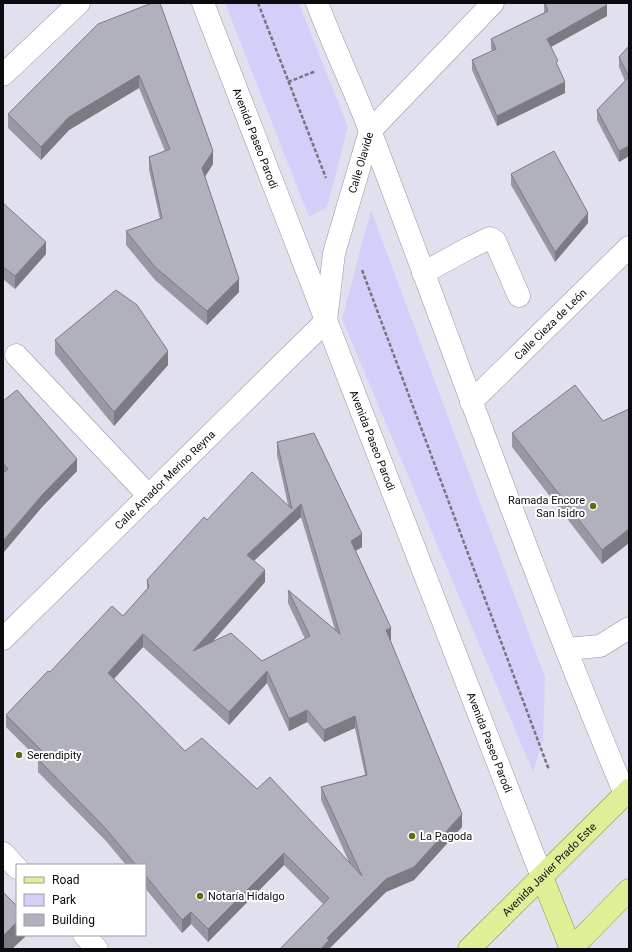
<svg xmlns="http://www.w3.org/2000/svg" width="632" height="952" font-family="Roboto,sans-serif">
<rect width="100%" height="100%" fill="#e1e0ee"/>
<g fill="#d4cff8">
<polygon points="225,3 299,3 348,127 327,207 309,217"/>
<polygon points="371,210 545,677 543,740 533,772 342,319"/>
</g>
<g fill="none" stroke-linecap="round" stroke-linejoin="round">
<g stroke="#9695a2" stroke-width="23">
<g id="minor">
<path id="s1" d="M203 3 542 877"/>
<path d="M317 3C334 47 354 89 371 133 455 353 533 576 625 794"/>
<polyline points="3,75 79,3"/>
<polyline points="423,273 469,248 490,238 495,241 519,296"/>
<polyline points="16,355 149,496"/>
<path id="s2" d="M471 402 629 247"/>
<path id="s3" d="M3 639 326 321 334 253 370 131 493 3"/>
<polyline points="566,649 600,646 629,628"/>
<polyline points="3,853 17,868"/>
<polyline points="84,935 97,949"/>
</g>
</g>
<g stroke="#88993c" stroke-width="23">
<g id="major">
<polyline points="542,877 571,949 629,890"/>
<path id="s4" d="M469 949 629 790"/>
</g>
</g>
<g stroke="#77767f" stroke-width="2.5" stroke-dasharray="4 2" stroke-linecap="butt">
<polyline points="258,3 326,178"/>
<polyline points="288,82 316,71"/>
<polyline points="362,270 549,770"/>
</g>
<use href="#minor" stroke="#fff" stroke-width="22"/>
<use href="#major" stroke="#dfef98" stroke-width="22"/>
</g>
<g fill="#9897a3" fill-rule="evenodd">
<polygon points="544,3 605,3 607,16 551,47 565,93 497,126 472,70 472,60 492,51 491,49 491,39 544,13"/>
<polygon points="98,24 213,164 205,177 239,292 207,325 155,280 126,245 126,231 160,219 149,170 149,157 165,151 139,88 69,130 41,160 8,128 8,114"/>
<polygon points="629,46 629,156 619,162 597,120 597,110 625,81 619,67 619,57"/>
<polygon points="511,174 588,223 555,262 511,185"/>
<polygon points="3,203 46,254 15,289 3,279"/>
<polygon points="55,340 168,365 114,426 55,354"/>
<polygon points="3,401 77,471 42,507 3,553"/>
<polygon points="629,409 629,543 602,564 512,447 512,433 603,421"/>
<path d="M277 442 362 547 355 551 391 640 390 641 462 827 414 880 386 892 329 949 323 904 284 865 208 942 191 924 182 933 145 888V865H126L106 841 38 772V759L6 727V715L50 672 123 616 147 589V580L207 520 288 505 277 455ZM301 517 335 630 288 590V603L305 639 262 661 212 642 265 582 254 561ZM143 647 229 725 267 683 289 731 307 722 324 742 355 728 365 775 321 787V800L350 864 257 789 185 751 114 679Z"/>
</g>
<g fill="#7c7b84">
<polygon points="607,5 607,16 547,49 547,39"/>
<polygon points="139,75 139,88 69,130 41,160 41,147 69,117"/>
<polygon points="565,82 565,93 497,126 497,116"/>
<polygon points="629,146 629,156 619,162 619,151"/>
<polygon points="213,151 213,164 202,181 202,168"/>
<polygon points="588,213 588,223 555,262 555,252"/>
<polygon points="46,242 46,254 15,289 15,276"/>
<polygon points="239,279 239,292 207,325 207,311"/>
<polygon points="168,351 168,365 114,426 114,412"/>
<polygon points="77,459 77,471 42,507 3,553 3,541 42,495"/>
<polygon points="301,504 301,517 247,567 247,555"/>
<polygon points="629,529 629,543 602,564 602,550"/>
<polygon points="362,534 362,547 351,554 351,541"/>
<polygon points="265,570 265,582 193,664 193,651"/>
<polygon points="391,628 391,640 386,643 386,630"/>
<polygon points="143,634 143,647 108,685 108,673"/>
<polygon points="267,671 267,683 229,725 229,712"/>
<polygon points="307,710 307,722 289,731 289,719"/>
<polygon points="355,716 355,728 324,742 324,730"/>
<polygon points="462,814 462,827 414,880 386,892 329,949 321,949 327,938 386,879"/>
<polygon points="284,853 284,865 208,942 208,929"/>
<polygon points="191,912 191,924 182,933 182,920"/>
<polygon points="17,922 17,935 25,935 25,937 12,949 3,949 3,936"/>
</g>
<g fill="#b1b0bd" stroke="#7c7b84" fill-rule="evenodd">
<polygon points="152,3 160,3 213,151 202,168 239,279 207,311 155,267 126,231 162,218 149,157 170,149 139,75 69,117 41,147 8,114 98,24"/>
<polygon points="545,3 605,3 607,5 547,39 558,61 556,62 565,82 497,116 472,60 496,49 491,39 548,11"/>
<polygon points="629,46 629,146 619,151 597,110 629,77 619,57"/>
<polygon points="554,151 588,213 555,252 511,174"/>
<polygon points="3,203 46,242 15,276 3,267"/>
<polygon points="116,290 137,305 168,351 114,412 55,340"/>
<polygon points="575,385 603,421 629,409 629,529 602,550 512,433"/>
<polygon points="17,390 77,459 42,495 3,541 3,473 8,469 3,463 3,401"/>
<path d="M314 433 362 534 351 541 391 628 386 630 462 814 414 867 386 879 327 938 329 940 321 949H280L329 898 284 853 208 929 191 912 182 920 145 875V865H136L106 829 38 759 44 753 6 715 48 671 50 672 112 606 123 616 149 587 147 580 204 517 207 520 252 472 292 509 277 442ZM301 504 340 634 288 590 310 636 262 661 231 633 193 651 265 570 247 555ZM143 634 229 712 267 671 289 719 307 710 324 730 355 716 367 775 321 787 362 876 270 777 257 789 202 738 185 751 108 673Z"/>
<polygon points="3,892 17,906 17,922 3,936"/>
</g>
<g fill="#5e6d17" stroke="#fff" stroke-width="1.5">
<circle cx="593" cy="506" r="4"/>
<circle cx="19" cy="755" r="4"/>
<circle cx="412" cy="836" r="4"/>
<circle cx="200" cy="896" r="4"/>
</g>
<g text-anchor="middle" stroke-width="4" stroke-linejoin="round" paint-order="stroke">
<g font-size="11" fill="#0c0c10" stroke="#fff">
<text dy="4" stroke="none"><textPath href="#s1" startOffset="145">Avenida Paseo Parodi</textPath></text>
<text dy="4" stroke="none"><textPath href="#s3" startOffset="616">Calle Olavide</textPath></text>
<text dy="4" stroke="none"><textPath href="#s2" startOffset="111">Calle Cieza de León</textPath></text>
<text dy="4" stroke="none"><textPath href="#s1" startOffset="469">Avenida Paseo Parodi</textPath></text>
<text dy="4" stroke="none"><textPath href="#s3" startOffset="227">Calle Amador Merino Reyna</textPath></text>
<text dy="4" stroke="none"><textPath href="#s1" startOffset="793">Avenida Paseo Parodi</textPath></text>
<text dy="4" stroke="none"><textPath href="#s4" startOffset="113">Avenida Javier Prado Este</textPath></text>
</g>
<g font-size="11" fill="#0c0c10" stroke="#fff" text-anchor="start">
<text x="585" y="504" text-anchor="end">Ramada Encore<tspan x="585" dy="13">San Isidro</tspan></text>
<text x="27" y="759">Serendipity</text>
<text x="420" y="840">La Pagoda</text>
<text x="208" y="900">Notaría Hidalgo</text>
</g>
</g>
<rect width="632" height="952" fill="none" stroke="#0c0c10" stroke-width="8"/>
<rect x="16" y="864" width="130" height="72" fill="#ffffff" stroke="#9e9e9f"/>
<rect x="24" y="877" width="20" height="6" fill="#dfef98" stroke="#9e9e9f"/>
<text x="52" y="884" font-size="12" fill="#0c0c10">Road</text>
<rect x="24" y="894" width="20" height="12" fill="#d4cff8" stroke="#9e9e9f"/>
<text x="52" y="904" font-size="12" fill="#0c0c10">Park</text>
<rect x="24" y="914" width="20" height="12" fill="#b1b0bd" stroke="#9e9e9f"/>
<text x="52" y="924" font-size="12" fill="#0c0c10">Building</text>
</svg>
